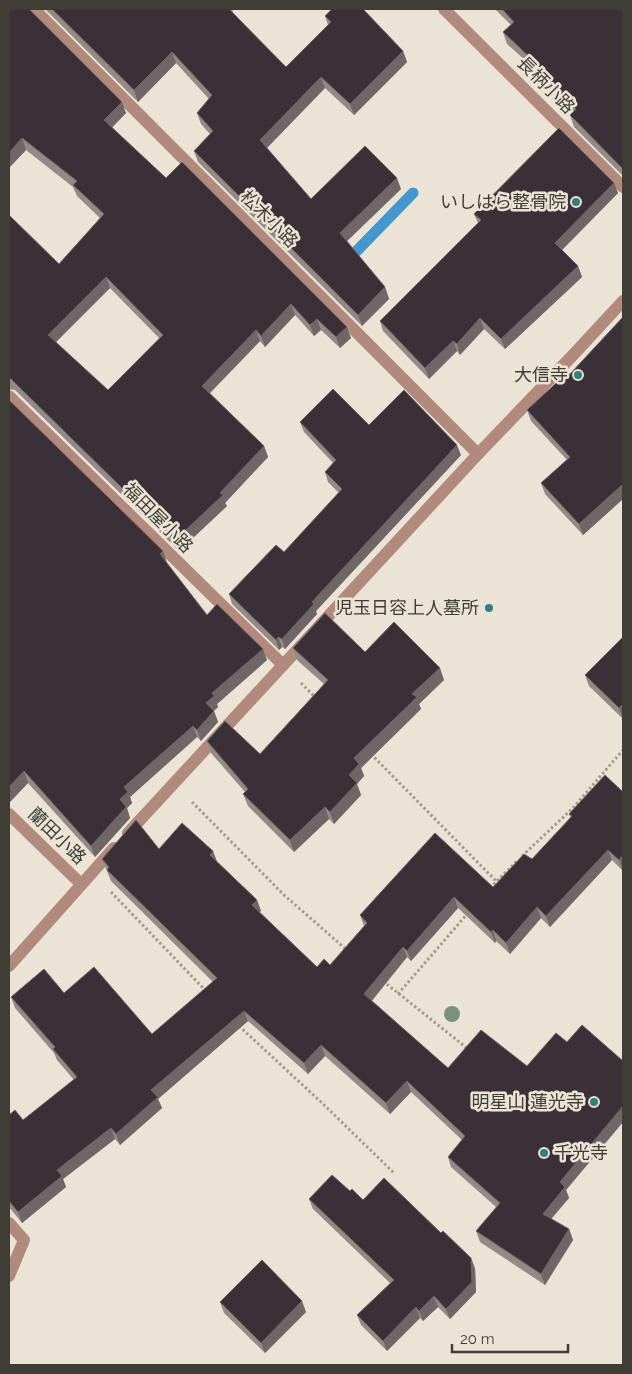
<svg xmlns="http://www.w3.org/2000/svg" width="632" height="1374" font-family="Raleway,'Noto Sans JP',sans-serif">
<rect width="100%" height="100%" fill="#ebe3d5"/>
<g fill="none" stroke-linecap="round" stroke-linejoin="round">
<polyline stroke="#4396ce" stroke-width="11" points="346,262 413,193"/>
<g stroke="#a19c91" stroke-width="3" stroke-dasharray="2.5 2.5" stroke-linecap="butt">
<polyline points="301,683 316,698"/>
<polyline points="371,754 496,881"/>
<polyline points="192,802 284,895 348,951"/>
<polyline points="522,856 573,808 623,750"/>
<polyline points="490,888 518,860"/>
<polyline points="111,892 206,991"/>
<polyline points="383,981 468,1049"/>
<polyline points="398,994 468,913"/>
<polyline points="239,1026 321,1102 394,1173"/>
</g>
<g stroke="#b1897d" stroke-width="12">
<polyline points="34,9 478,454"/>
<polyline points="444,9 623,187"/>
<polyline points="9,396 283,665"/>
<polyline points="9,814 81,884"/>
<polyline points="128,833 478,454 574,354 623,301"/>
<polyline points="9,966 114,848"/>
<polyline points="9,1223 24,1240 9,1276"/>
</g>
</g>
<circle fill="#7c9080" cx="452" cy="1014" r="8"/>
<g fill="#938a86" fill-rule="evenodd">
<path d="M9 9 126 113 112 128 166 178 351 338 340 348 321 330 314 336 295 315 265 347 260 341 210 393 264 446 268 457 225 503 227 506 179 551 15 390 9 389V215L59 264 100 218 77 196 73 187 26 150 9 168ZM110 288 159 338 108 390 56 342Z"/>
<polygon points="45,9 232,9 234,15 286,67 328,25 325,16 403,51 407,62 354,115 325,88 267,148 311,199 401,189 347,241 385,287 389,299 362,326 198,162 194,151 210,134 201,124 197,113 209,99 176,63 138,102"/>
<polygon points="495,9 623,9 623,176 574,127 570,115 572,113 538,79 534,68 507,44 503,32 511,25"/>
<polygon points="614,183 618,193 562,250 578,266 582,277 505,349 484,329 460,355 457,351 429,379 383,331 380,321 478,223 474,214"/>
<polygon points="623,317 623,499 583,535 545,494 541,483 567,460 531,421 527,410 570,374"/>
<polygon points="9,400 163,551 167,563 207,615 267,660 217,704 218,707 214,711 218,722 201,741 197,737 130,797 132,803 127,808 130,818 95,857 28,783 9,803"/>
<polygon points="300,422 369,425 461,455 316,611 317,614 285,649 282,647 279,650 232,604 229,594 284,552 339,493 328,482 325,472 333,463 304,432"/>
<polygon points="623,637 623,719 589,686 585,675"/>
<polygon points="293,648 365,652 444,680 419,704 421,709 361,768 364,776 357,784 361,795 334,824 329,819 294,852 248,806 243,794 245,792 211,753 207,741 260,754 324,684 297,660"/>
<polygon points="605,775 623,871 612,860 550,927 541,918 510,954 496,941 495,943 458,908 411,961 407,957 372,1001 448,1068 527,1066 567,1042 623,1061 623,1122 566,1190 569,1198 551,1219 569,1229 573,1240 545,1285 480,1242 476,1231 496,1207 451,1167 448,1157 462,1140 411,1092 390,1114 325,1056 308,1074 248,1021 158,1099 162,1108 120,1145 115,1139 63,1179 66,1187 22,1223 9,1207 9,1115 23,1120 74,1080 57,1060 54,1053 15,1008 11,997 64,993 152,1034 213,982 111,881 102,859 159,849 213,851 217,862 257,900 261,911 259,912 317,967 330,965 364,926 360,915 493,887 532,859 571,818 569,814"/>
<polygon points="350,1191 475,1268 476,1292 450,1319 438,1307 423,1321 420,1318 387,1351 361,1325 357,1315 390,1283 313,1209 309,1199"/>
<polygon points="220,1302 306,1312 265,1353 224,1313"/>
</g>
<g fill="#706667">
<polygon points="403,51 407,62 354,115 350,104"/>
<polygon points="172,52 176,63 138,102 134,90"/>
<polygon points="321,77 325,88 264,151 260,140"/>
<polygon points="122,102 126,113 108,131 104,120"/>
<polygon points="22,138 26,150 9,168 9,153"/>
<polygon points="397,178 401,189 344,244 340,233"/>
<polygon points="614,183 618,193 559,253 555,243"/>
<polygon points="578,266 582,277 505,349 501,339"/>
<polygon points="106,277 110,288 52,346 48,335"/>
<polygon points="385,287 389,299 362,326 358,315"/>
<polygon points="291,304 295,315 265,347 261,336"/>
<polygon points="480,318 484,329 460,355 457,344"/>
<polygon points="317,319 321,330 314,336 310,325"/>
<polygon points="347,327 351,338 340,348 336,337"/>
<polygon points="256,330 260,341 206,397 202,386"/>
<polygon points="453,341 457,351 429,379 425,368"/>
<polygon points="457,445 461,455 316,611 317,614 285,649 282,639 312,602"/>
<polygon points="264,446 268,457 225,503 227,506 179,551 175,540"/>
<polygon points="623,484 623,499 583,535 579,524"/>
<polygon points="163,551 167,563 164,565 160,554"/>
<polygon points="278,637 282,647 279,650 276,640"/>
<polygon points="263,649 267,660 217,704 218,707 210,714 206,703 212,693"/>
<polygon points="440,668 444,680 419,704 421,709 361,768 364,776 357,784 361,795 334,824 330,812 349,775 354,758 412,694"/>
<polygon points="623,704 623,719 619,708"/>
<polygon points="214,711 218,722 201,741 197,730"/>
<polygon points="193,726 197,737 130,797 132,803 127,808 130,818 95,857 91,846 124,787"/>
<polygon points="24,771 28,783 9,803 9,787"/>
<polygon points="325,807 329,819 294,852 290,840"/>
<polygon points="608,850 612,860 550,927 546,916"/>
<polygon points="213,851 217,862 213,866 210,855"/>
<polygon points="623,855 623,871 619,860"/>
<polygon points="454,897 458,908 411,961 407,951"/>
<polygon points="257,900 261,911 256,916 252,905"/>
<polygon points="537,907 541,918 510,954 506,943"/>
<polygon points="493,930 496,941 495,943 491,932"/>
<polygon points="403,947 407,957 368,1005 364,994"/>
<polygon points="244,1011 248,1021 158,1099 162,1108 120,1145 116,1134 151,1090"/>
<polygon points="321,1045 325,1056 308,1074 304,1063"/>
<polygon points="407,1081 411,1092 390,1114 386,1103"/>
<polygon points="623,1106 623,1122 566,1190 569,1198 546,1225 543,1214 560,1182"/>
<polygon points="111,1128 115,1139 63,1179 66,1187 22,1223 18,1212 57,1170"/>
<polygon points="569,1229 573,1240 545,1285 541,1274"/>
<polygon points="471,1258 475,1268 476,1292 450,1319 446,1309"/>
<polygon points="434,1296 438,1307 423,1321 419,1311"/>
<polygon points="302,1301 306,1312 265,1353 261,1343"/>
<polygon points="416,1307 420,1318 387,1351 383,1341"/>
</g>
<g fill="#3b3038" stroke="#706667" fill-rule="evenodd">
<path d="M9 9H29L122 102 104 120 166 178 182 162 347 327 336 337 317 319 310 325 291 304 261 336 256 330 202 386 264 446 220 493 223 495 175 540 11 379H9V215L59 264 104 214 73 185 77 181 22 138 9 153ZM106 277 163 335 108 390 48 335Z"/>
<polygon points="52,9 231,9 230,10 286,67 331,22 325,16 332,9 363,9 403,51 350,104 321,77 260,140 311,199 365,146 397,178 340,233 385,287 358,315 194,151 213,131 197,113 212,95 172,52 134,90"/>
<polygon points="502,9 623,9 623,169 570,115 576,109 534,68 537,64 503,32 514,22"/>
<polygon points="559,128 614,183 555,243 578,266 501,339 480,318 457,344 453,341 425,368 380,321 481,220 474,214"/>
<polygon points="623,317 623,484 579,524 541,483 570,457 527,410 568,372 570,374"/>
<polygon points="333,389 369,425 404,390 457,445 312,602 314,604 282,639 278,637 276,640 229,594 276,545 284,552 342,489 325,472 336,460 300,422"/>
<polygon points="9,400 163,551 160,554 207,615 217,604 263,649 212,693 214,696 206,703 214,711 197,730 193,726 124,787 128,792 120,799 126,807 91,846 24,771 9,787"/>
<polygon points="325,613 365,652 394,622 440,668 412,694 417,697 354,758 359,764 349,775 357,783 330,812 325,807 290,840 243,794 248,789 207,741 225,721 260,754 328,680 293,648"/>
<polygon points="623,637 623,704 619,708 585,675"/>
<polygon points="605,775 623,792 623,855 619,860 608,850 546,916 537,907 506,943 493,930 491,932 454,897 407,951 403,947 364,994 448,1068 481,1030 527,1066 556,1033 567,1042 582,1025 623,1061 623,1106 560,1182 565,1187 543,1214 569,1229 541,1274 476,1231 500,1203 448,1157 465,1136 407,1081 386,1103 321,1045 304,1063 244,1011 151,1090 158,1097 116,1134 111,1128 57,1170 62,1176 18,1212 9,1201 9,1115 15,1110 23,1120 77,1077 53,1049 55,1047 11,997 44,969 64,993 94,967 152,1034 217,978 107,870 109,867 102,859 136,820 159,849 182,823 213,851 210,855 257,900 252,905 317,967 324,959 330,965 367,923 360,915 435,833 493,887 524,854 532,859 572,816 569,814"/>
<polygon points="332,1175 350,1191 352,1189 363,1200 384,1178 441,1233 443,1231 471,1258 472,1282 446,1309 434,1296 419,1311 416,1307 383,1341 357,1315 394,1280 309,1199"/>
<polygon points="262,1260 302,1301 261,1343 220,1302"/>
</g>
<g fill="#357e7f" stroke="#ebe3d5" stroke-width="2">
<circle cx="576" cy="202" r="5"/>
<circle cx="578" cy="375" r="5"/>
<circle cx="489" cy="608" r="5"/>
<circle cx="594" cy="1102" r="5"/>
<circle cx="544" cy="1153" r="5"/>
</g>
<g text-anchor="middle" stroke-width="5" stroke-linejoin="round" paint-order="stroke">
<g font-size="18" fill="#403d37" stroke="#ebe3d5">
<text transform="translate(546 85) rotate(45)" y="6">長柄小路</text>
<text transform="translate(269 219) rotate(45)" y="6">松木小路</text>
<text transform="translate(158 518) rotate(45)" y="6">福田屋小路</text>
<text transform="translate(57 836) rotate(44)" y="6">蘭田小路</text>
</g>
<g font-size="18" fill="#403d37" stroke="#ebe3d5" text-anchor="end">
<text x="566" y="208">いしはら整骨院</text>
<text x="568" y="381">大信寺</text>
<text x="479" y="614">児玉日容上人墓所</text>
<text x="584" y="1108">明星山 蓮光寺</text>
<text x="554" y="1159" text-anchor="start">千光寺</text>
</g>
</g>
<rect width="632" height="1374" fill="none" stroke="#403d37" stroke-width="20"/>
<path d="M452 1344v8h116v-8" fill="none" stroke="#403d37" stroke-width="2.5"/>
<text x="460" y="1344" font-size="15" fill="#403d37" stroke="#ebe3d5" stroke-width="4" paint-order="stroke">20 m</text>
</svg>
